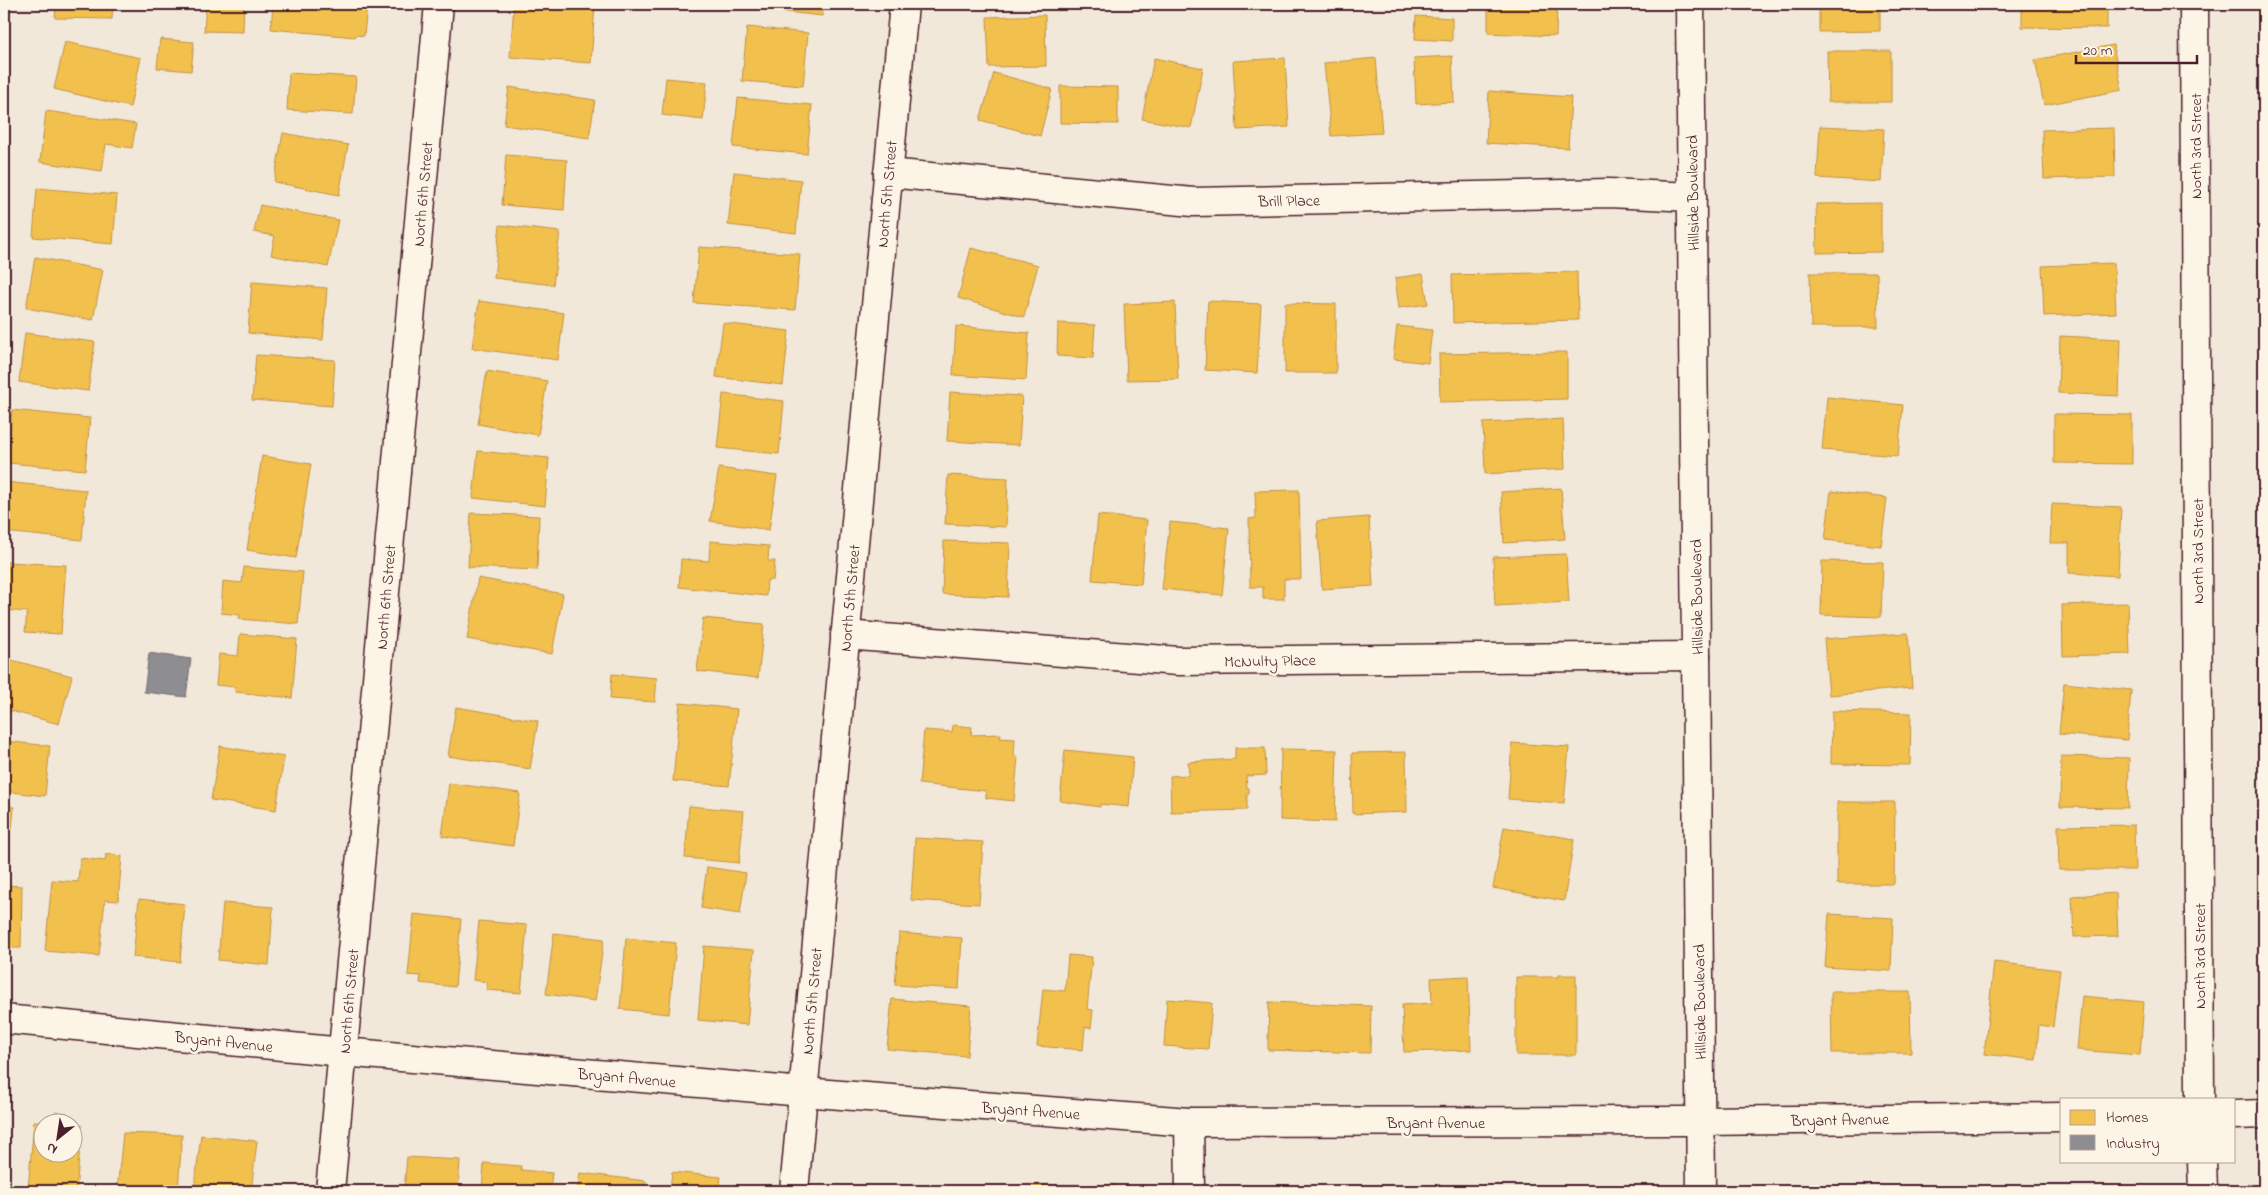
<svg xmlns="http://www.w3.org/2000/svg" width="2268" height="1195" font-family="'Indie Flower',sans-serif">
<rect width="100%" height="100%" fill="#f1e8da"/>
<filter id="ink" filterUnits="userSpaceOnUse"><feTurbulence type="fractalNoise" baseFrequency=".02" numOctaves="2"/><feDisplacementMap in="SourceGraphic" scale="10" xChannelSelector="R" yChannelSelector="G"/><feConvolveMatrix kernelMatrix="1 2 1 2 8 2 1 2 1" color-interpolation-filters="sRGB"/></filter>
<g filter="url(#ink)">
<g fill="#f2c14e" stroke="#c09044">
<polygon points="56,4 113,4 112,19 55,18"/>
<polygon points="206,4 244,4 243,32 204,31"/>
<polygon points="273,4 367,5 364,36 356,35 355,37 271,29"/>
<polygon points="514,4 595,4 591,63 510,57"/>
<polygon points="743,4 823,4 822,16 742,7"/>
<polygon points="1488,4 1557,4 1556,36 1488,33"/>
<polygon points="1819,4 1880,4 1880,31 1819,32"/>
<polygon points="2022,4 2107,4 2107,28 2022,27"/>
<polygon points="1045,15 1046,66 989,67 987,17"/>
<polygon points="1416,16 1452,18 1452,41 1415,39"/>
<polygon points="747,27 808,33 803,86 742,81"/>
<polygon points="160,39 194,42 191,71 157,68"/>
<polygon points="65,42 141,58 130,107 54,89"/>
<polygon points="2113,45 2122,90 2044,105 2035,60"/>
<polygon points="1827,51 1891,51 1891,102 1828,102"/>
<polygon points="1452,56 1454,102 1416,104 1414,58"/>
<polygon points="1154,58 1203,68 1191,128 1142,119"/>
<polygon points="1285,58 1289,127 1237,130 1233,61"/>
<polygon points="1376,58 1382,133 1331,136 1324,63"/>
<polygon points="289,73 356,77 353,114 287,110"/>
<polygon points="994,73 1052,89 1040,136 980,120"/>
<polygon points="666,78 707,82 703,120 662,115"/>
<polygon points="1060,86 1118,87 1118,124 1060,123"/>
<polygon points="509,87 595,100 589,138 504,125"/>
<polygon points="1489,91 1571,97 1568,148 1486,143"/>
<polygon points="738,98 812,105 807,154 733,147"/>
<polygon points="46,111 136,124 132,148 106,144 102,171 40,162"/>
<polygon points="1820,126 1884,129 1881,182 1817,178"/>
<polygon points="2114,128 2115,177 2044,179 2042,130"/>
<polygon points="283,133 348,145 339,195 274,182"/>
<polygon points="506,155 567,160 564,210 502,205"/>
<polygon points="734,172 801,180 796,233 728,225"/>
<polygon points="37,188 117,195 113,244 33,237"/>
<polygon points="1881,203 1881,252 1817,253 1816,204"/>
<polygon points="260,205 338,220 328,267 271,255 275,236 254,232"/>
<polygon points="500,225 560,232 553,285 494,278"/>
<polygon points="699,247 800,254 795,310 694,303"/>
<polygon points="971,248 1038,265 1024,317 958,298"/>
<polygon points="35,257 103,270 93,320 26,308"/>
<polygon points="2114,263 2116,313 2044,316 2042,266"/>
<polygon points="1577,272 1578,320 1453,323 1452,275"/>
<polygon points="1810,273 1877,273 1878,327 1811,327"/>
<polygon points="1423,274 1428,304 1399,308 1395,278"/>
<polygon points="252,282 327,288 323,340 248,333"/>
<polygon points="479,301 564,313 558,360 472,348"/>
<polygon points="1208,301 1261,304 1257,373 1205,370"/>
<polygon points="1175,302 1178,379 1127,380 1124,304"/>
<polygon points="1285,303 1336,304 1336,373 1285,373"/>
<polygon points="723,323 789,331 783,385 716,377"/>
<polygon points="1058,323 1095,325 1093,358 1057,356"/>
<polygon points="956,326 1029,333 1026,380 953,375"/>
<polygon points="1397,326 1432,330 1428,363 1393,359"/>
<polygon points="25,333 95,342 88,391 19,382"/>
<polygon points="2060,336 2121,339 2119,396 2058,393"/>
<polygon points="1567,352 1567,399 1440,402 1439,354"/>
<polygon points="256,355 335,360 332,406 252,400"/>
<polygon points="487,371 547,381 538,435 478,424"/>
<polygon points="950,392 1022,396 1019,445 947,441"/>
<polygon points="723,394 784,401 779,454 717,448"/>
<polygon points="1827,397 1903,405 1898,456 1822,450"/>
<polygon points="12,410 90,418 85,470 8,463"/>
<polygon points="2054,414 2132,415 2132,464 2054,463"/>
<polygon points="1563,419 1565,469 1485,474 1483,423"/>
<polygon points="478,451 549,458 545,506 473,498"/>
<polygon points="262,456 311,464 296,558 247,550"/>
<polygon points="719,468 777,476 769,530 710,521"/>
<polygon points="948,475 1008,478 1006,527 945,524"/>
<polygon points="4,482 86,490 82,540 4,532"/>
<polygon points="1561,488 1565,539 1504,543 1501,492"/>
<polygon points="1299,490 1301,579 1284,579 1284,599 1263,599 1263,587 1250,587 1249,519 1256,518 1255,491"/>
<polygon points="1831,491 1887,498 1881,546 1825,540"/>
<polygon points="2052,504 2121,507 2118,576 2069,573 2069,543 2050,543"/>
<polygon points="471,513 539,516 537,570 468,567"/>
<polygon points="1098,515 1147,520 1141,584 1092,580"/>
<polygon points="1369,517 1373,586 1322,589 1317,521"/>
<polygon points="1170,522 1229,528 1222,595 1162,589"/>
<polygon points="710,541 769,546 768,561 775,561 773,580 767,580 766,596 679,587 681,559 709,561"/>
<polygon points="944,541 1010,543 1008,597 942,594"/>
<polygon points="1566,554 1569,602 1495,606 1493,557"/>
<polygon points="1822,561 1883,562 1881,617 1821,615"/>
<polygon points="6,562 66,565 61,634 25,632 27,612 4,610"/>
<polygon points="244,567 303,572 298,624 239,619 240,615 221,613 223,581 242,583"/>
<polygon points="478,578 563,594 552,654 467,639"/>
<polygon points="2128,603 2130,654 2063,656 2062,605"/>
<polygon points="703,618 764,624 758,678 697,671"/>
<polygon points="1908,633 1912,688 1829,695 1824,639"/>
<polygon points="240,634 297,639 292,698 235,692 235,687 216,685 219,654 238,656"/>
<polygon points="4,658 72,676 59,724 4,709"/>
<polygon points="612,674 657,678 655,702 610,699"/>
<polygon points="2064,683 2131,690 2127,740 2059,734"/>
<polygon points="680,703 737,709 729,786 673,781"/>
<polygon points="456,707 538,721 530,769 448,756"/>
<polygon points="1832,711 1911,713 1910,765 1831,764"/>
<polygon points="953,725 972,727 971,735 1001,734 1000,738 1015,739 1014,756 1018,757 1014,801 986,798 986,791 919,784 924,730 952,732"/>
<polygon points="4,741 50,746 45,796 4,791"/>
<polygon points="1512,743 1569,747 1564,803 1508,799"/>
<polygon points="220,746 284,757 276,810 211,800"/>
<polygon points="1235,748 1265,748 1266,775 1246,776 1247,788 1249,788 1249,793 1247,793 1247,810 1171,812 1170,776 1189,775 1188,762 1235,759"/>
<polygon points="1281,749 1337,750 1335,822 1280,820"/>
<polygon points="1065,750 1133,757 1129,807 1100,804 1100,807 1060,801"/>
<polygon points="1406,752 1407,812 1353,814 1352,753"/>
<polygon points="2061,756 2129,758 2128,808 2060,807"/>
<polygon points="449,783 520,793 513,846 442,836"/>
<polygon points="1837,802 1895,802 1894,884 1837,884"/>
<polygon points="4,806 14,807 12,829 4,828"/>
<polygon points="689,806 744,811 739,863 685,858"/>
<polygon points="2134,825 2135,870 2059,870 2058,826"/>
<polygon points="1504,827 1574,839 1564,901 1493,888"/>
<polygon points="915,838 983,842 979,904 911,900"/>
<polygon points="106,854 122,856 118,901 105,900 99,956 45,951 52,880 78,882 80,858 105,861"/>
<polygon points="707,867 746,873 740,914 701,908"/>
<polygon points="4,885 22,886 21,948 4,948"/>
<polygon points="2116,893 2118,936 2074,937 2072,896"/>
<polygon points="139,899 185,904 180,962 133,957"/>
<polygon points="223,903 273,907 269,965 218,960"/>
<polygon points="414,914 461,919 455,987 420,983 421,976 408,975"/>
<polygon points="1829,914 1893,918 1891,971 1825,967"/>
<polygon points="479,921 527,925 521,993 487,990 487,982 473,980"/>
<polygon points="554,933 604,939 595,1001 546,994"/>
<polygon points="899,933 962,938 959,989 895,985"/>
<polygon points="626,938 676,943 669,1014 620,1009"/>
<polygon points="704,946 754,950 747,1025 698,1020"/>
<polygon points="1068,955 1092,957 1087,1009 1093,1010 1091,1028 1085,1027 1083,1050 1037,1046 1043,989 1065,991"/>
<polygon points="1994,962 2060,970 2053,1027 2039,1025 2036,1060 1984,1054"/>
<polygon points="2262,973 2264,974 2264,1027 2258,1027"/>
<polygon points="1559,975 1576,975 1576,1055 1516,1055 1516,977 1559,977"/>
<polygon points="1468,976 1471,1050 1404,1052 1402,1005 1432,1003 1431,978"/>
<polygon points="1831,992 1910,992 1911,1053 1832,1053"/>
<polygon points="2082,996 2144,1002 2140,1055 2077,1050"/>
<polygon points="892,999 971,1006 967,1056 887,1049"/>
<polygon points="1167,999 1212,1003 1208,1049 1164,1046"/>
<polygon points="1269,1002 1371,1006 1370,1053 1268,1050"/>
<polygon points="55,1112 67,1113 67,1122 54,1122"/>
<polygon points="34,1121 54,1122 42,1122 42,1152 72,1152 72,1125 82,1125 76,1191 28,1189"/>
<polygon points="123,1133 182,1135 178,1191 117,1191"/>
<polygon points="201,1135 257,1141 251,1191 194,1191"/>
<polygon points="407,1157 460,1160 458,1191 404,1191"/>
<polygon points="484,1163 521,1166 521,1170 552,1173 550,1191 482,1191"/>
<polygon points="672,1172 721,1177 719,1191 670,1191"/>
<polygon points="580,1173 646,1181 645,1191 577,1191"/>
<rect x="1034" y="1185" width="82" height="6"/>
</g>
<polygon fill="#8d8d92" stroke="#796c73" points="149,653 191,659 186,697 144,692"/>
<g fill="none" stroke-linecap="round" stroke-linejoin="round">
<g stroke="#4a1f2b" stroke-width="31">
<g id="minor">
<polyline points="1690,4 1701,1191"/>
<polyline points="2194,4 2200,1099"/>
<polyline points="888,173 1193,202 1609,193 1692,197"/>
<polyline points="845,635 1178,661 1696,656"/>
<polyline points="4,1019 343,1052 803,1092 1189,1122 1700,1121 2062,1117"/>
<polyline points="2234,1115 2264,1114"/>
<polyline points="1189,1122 1190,1191"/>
<polyline points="2202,1161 2203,1191"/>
<polyline points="330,1191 439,4"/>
<polyline points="794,1191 904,4"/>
</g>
</g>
<use href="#minor" stroke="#fcf5e5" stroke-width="28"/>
</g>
</g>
<g text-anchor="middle" stroke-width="5" stroke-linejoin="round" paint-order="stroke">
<g font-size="16" fill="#4a1f2b" stroke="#fcf5e5">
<text transform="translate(2195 146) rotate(-90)" y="6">North 3rd Street</text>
<text transform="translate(1692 193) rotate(-91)" y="6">Hillside Boulevard</text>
<text transform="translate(422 194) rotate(-85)" y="6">North 6th Street</text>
<text transform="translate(886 194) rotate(-85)" y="6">North 5th Street</text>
<text transform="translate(1289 200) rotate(-1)" y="6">Brill Place</text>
<text transform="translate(2197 551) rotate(-90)" y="6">North 3rd Street</text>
<text transform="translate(385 597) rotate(-85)" y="6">North 6th Street</text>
<text transform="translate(1696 597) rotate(-91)" y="6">Hillside Boulevard</text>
<text transform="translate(849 598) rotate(-85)" y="6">North 5th Street</text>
<text transform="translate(1270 660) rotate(-1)" y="6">McNulty Place</text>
<text transform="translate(2199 956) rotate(-90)" y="6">North 3rd Street</text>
<text transform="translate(348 1001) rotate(-85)" y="6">North 6th Street</text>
<text transform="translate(811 1001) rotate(-85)" y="6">North 5th Street</text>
<text transform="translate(1699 1002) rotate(-91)" y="6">Hillside Boulevard</text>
<text transform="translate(224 1041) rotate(6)" y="6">Bryant Avenue</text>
<text transform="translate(627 1077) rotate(5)" y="6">Bryant Avenue</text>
<text transform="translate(1031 1110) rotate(4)" y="6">Bryant Avenue</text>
<text transform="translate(1840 1119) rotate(-1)" y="6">Bryant Avenue</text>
<text x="1436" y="1128">Bryant Avenue</text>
</g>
</g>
<rect width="2268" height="1195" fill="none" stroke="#fcf5e5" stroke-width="20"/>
<rect x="10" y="10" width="2248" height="1175" fill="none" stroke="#4a1f2b" stroke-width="2" filter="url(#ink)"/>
<rect x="2060" y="1098" width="175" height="65" fill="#fcf5e5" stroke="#b59f9b"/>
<rect x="2070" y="1110" width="25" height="15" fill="#f2c14e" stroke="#b59f9b"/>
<text x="2106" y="1122" font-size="15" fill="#4a1f2b">Homes</text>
<rect x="2070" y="1135" width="25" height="15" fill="#8d8d92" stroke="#b59f9b"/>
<text x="2106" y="1148" font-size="15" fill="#4a1f2b">Industry</text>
<g transform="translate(58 1138) rotate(210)"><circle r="24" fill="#fcf5e5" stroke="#b59f9b"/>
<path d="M0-4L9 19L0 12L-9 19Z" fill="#4a1f2b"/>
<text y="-8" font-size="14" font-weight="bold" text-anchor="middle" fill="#4a1f2b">N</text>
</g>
<path d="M2076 55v8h121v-8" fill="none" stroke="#4a1f2b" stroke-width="2.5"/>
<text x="2083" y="55" font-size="15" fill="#4a1f2b" stroke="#fcf5e5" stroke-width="4" paint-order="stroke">20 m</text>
</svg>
